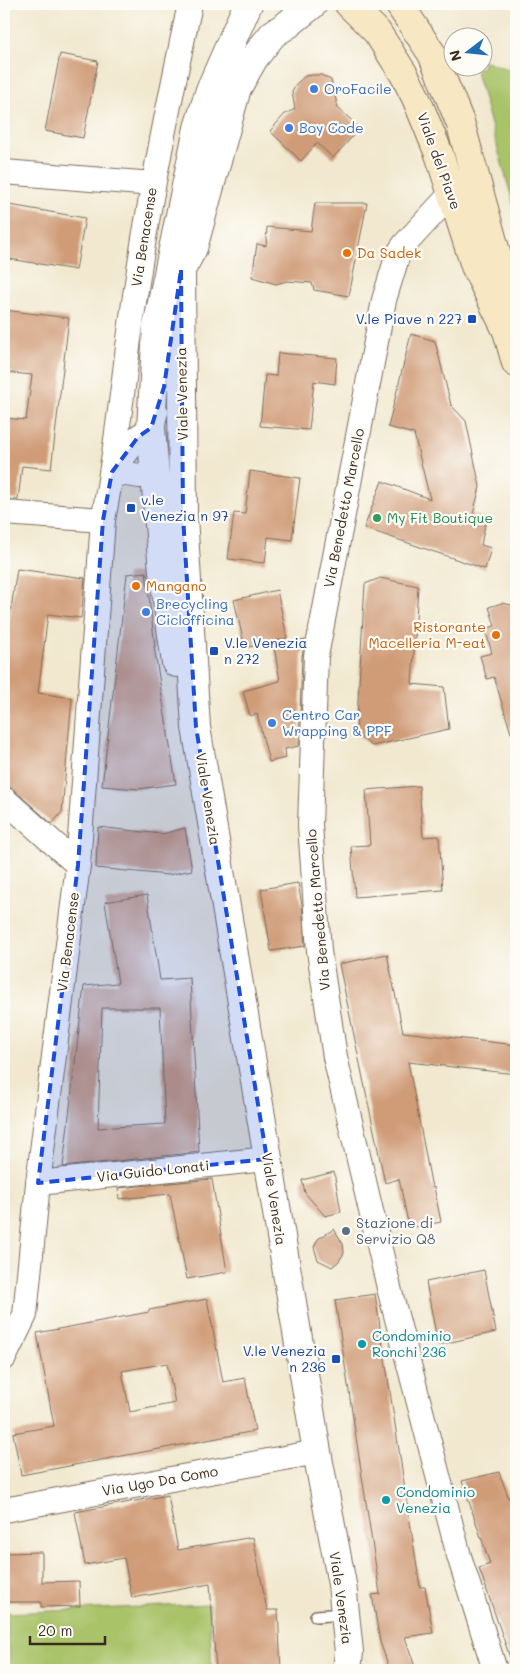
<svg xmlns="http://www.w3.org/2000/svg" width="520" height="1674" font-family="Mali,sans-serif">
<rect width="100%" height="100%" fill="#fdfcf7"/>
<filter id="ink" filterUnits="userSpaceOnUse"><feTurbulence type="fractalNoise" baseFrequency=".02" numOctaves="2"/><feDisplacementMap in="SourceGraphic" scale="10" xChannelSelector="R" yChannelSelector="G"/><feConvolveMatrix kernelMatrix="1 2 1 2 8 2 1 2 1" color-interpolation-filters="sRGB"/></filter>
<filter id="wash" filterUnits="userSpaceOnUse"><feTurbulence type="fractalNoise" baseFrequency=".0096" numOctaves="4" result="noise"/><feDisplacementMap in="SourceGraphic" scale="20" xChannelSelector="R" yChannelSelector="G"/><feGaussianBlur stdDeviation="1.12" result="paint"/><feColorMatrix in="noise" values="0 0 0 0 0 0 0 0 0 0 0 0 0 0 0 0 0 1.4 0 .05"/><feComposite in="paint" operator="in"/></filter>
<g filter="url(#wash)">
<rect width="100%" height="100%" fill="#f1e8cf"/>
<g fill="#a9c369" stroke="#727644">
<polygon points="483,60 516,72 516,213 475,68 482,68"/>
<polygon points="209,1604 212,1670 10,1670 7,1613"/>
</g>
<g id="blocks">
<g fill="#d09c78" fill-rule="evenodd">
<polygon points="60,54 98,61 83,138 45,131"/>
<polygon points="313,75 321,75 331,80 338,108 360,128 333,158 317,143 301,161 270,131 285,114 295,109 292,92 297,83 305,76"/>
<polygon points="315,203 367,203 349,296 314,290 312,283 287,281 276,284 252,277 257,244 266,246 267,227 311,231"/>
<polygon points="4,204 85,218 76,270 4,258"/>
<polygon points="4,310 69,318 51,469 22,466 18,500 4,499 4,418 26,420 32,375 4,372"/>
<polygon points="411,334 435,341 451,405 466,421 480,487 473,514 486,519 481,545 491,548 485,569 364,528 382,481 430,499 414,434 388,427"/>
<polygon points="278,353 337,358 335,384 314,381 309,430 260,426 265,375 276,376"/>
<polygon points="250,471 300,478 292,540 268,537 265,563 228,559 234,513 245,514"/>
<polygon points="17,569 85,578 81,618 48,614 38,693 72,698 62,812 52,824 13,789 4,786 4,656"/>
<polygon points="146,572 155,646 154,646 176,784 138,789 102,786 127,574"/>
<polygon points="380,578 418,586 412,684 444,687 449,729 372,746 356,734 365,584"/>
<polygon points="277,590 287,638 245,648 234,600"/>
<polygon points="502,603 516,606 516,732 511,733 494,677 487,679 480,656 492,653 485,629 495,626 489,607"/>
<polygon points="305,640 302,656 299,746 285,749 286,758 269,762 257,714 250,716 243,691 280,681 274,647"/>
<polygon points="419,786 423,837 439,836 443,890 355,897 351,846 370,845 366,790"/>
<polygon points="98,827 162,834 185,828 192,870 168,875 96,868"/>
<polygon points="298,883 302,905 305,946 271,951 261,889"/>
<path d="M147 895 160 980 190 978 199 1152 63 1167 84 986 118 983 105 902ZM102 1008H160L165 1124 98 1128Z"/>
<polygon points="387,954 403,1032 516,1045 516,1074 408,1062 432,1188 434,1187 441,1222 409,1228 399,1179 385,1183 339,964"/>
<polygon points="334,1172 341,1212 325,1216 305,1193 302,1180"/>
<polygon points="212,1179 227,1272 187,1279 170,1194 119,1199 118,1188"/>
<polygon points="334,1229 343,1244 344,1253 339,1261 332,1267 318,1260 314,1247 318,1239"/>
<polygon points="484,1270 496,1332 438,1345 426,1282"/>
<polygon points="375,1294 420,1587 425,1587 433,1633 405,1637 416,1670 390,1670 380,1642 372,1595 380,1594 335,1300"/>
<path d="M207 1299 223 1382 245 1378 255 1431 21 1475 13 1433 54 1426 37 1333 149 1312V1310ZM167 1363 175 1403 130 1412 122 1371Z"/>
<polygon points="499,1472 516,1518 516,1666 513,1666 479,1568 490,1564 462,1481"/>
<polygon points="168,1495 178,1550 253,1537 267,1610 278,1610 281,1670 216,1670 210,1584 132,1598 124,1558 85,1565 75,1512"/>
<polygon points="42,1552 42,1582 79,1581 80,1606 41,1607 41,1602 4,1602 4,1553"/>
</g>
</g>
</g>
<g filter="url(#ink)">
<use href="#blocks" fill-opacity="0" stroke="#7b6c5c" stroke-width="1"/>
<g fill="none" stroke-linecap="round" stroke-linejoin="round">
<g stroke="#7b6c5c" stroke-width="14">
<polyline id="service" points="316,1616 345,1614"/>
</g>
<g stroke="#7b6c5c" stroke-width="26">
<g id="minor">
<polyline points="4,172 153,184"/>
<polyline points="460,181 452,193 405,244 398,254 384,300 316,656 310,825 319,951 335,1057 390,1292 459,1556 495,1670"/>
<polyline points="154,475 140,476 112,472 138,437 151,428 156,412"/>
<polyline points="4,513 103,520"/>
<polyline points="4,799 78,865"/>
<polyline points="38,1183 267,1159"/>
<path d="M4 1358 25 1315 38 1183 78 865 103 520C119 439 125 357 138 276 152 184 171 94 190 4"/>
<polyline points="4,1510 317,1452"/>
</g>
</g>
<g stroke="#7b6c5c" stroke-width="30">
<g id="tertiary">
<polyline points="313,4 287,25 273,34 254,58 237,88 193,248 181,270 183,516 196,727 317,1452 342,1584 349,1652 347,1670"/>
<polyline points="176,663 163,571 151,428 157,327 198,128 210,90 248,4"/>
</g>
</g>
<g stroke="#7b6c5c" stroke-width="30">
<g id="secondary">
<polyline points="349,4 377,32 405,76 416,98 439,154 475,266 507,331 516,363"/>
<polyline points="399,4 432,54 460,122 499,263 504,309"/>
</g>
</g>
<use href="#service" stroke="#fff" stroke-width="11"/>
<use href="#minor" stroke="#fff" stroke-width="24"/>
<use href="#tertiary" stroke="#fff" stroke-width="28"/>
<use href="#secondary" stroke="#f7e8c3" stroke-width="28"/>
</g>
</g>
<path fill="#1d4ed8" fill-opacity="0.2" stroke="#1d4ed8" stroke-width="4" stroke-dasharray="10 6" stroke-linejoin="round" d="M181 270 183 516 196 727 267 1159 38 1183 78 865 103 520 112 472 138 437 151 428 164 387Z"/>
<g fill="#3f7fe0" stroke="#fdfcf7" stroke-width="2">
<circle cx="314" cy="89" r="5"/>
<circle cx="289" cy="128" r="5"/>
<circle cx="146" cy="612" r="5"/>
<circle cx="272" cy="723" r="5"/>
</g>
<g fill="#e8710a" stroke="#fdfcf7" stroke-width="2">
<circle cx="347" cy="253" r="5"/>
<circle cx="136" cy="586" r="5"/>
<circle cx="496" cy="635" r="5"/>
</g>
<g fill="#1a4fb4" stroke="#fdfcf7" stroke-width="2">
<rect x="467" y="314" width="10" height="10" rx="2.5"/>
<rect x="126" y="503" width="10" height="10" rx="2.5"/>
<rect x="209" y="646" width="10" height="10" rx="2.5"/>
<rect x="331" y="1354" width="10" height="10" rx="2.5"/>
</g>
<circle fill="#2e9e5b" stroke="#fdfcf7" stroke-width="2" cx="377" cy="518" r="5"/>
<circle fill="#5c6f8a" stroke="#fdfcf7" stroke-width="2" cx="346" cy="1231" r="5"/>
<g fill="#0f9aa8" stroke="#fdfcf7" stroke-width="2">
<circle cx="362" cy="1344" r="5"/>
<circle cx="386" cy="1500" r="5"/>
</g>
<g text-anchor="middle" stroke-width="4.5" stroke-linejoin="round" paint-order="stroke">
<g font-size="14" fill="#366cbe" stroke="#fdfcf7" text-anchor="start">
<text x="324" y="94">OroFacile</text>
<text x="299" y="133">Boy Code</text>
<text x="156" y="609">Brecycling<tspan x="156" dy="16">Ciclofficina</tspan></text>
<text x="282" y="720">Centro Car<tspan x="282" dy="16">Wrapping &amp; PPF</tspan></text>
</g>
<g font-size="14" fill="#3b2a1e" stroke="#fdfcf7">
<text transform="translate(439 161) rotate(70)" y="5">Viale del Piave</text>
<text transform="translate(144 237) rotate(-81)" y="5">Via Benacense</text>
<text transform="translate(182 394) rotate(-91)" y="5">Viale Venezia</text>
<text transform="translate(344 508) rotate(-79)" y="5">Via Benedetto Marcello</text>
<text transform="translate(208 799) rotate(81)" y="5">Viale Venezia</text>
<text transform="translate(318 910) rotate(-95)" y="5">Via Benedetto Marcello</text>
<text transform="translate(68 942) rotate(-83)" y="5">Via Benacense</text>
<text transform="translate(153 1171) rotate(-6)" y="5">Via Guido Lonati</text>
<text transform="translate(274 1199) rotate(81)" y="5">Viale Venezia</text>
<text transform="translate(160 1481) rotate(-10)" y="5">Via Ugo Da Como</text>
<text transform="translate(341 1598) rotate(82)" y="5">Viale Venezia</text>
</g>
<g font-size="14" fill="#c56008" stroke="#fdfcf7" text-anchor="start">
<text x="357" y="258">Da Sadek</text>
<text x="146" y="591">Mangano</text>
<text x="486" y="632" text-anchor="end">Ristorante<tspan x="486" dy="16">Macelleria M-eat</tspan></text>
</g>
<g font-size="14" fill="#164399" stroke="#fdfcf7" text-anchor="end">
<text x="462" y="324">V.le Piave n 227</text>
<text x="141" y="505" text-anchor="start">v.le<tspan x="141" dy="16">Venezia n 97</tspan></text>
<text x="224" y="648" text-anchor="start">V.le Venezia<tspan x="224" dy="16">n 272</tspan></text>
<text x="326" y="1356">V.le Venezia<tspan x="326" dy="16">n 236</tspan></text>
</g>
<g font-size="14" fill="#27864d" stroke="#fdfcf7" text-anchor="start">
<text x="387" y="523">My Fit Boutique</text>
</g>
<g font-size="14" fill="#4e5e75" stroke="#fdfcf7" text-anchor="start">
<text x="356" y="1228">Stazione di<tspan x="356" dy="16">Servizio Q8</tspan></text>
</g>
<g font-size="14" fill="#0d838f" stroke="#fdfcf7" text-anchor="start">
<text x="372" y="1341">Condominio<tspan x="372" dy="16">Ronchi 236</tspan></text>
<text x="396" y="1497">Condominio<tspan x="396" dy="16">Venezia</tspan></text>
</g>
</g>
<rect width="520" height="1674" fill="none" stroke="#fdfcf7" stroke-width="20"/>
<g transform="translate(468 52) rotate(254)"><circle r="24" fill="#fdfcf7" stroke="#afa8a0"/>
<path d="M0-4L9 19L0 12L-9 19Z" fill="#1f6fb2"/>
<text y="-8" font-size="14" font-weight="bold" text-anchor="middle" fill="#3b2a1e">N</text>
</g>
<path d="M30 1636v8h75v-8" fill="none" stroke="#3b2a1e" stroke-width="2.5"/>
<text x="38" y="1636" font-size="15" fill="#3b2a1e" stroke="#fdfcf7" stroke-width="4" paint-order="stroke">20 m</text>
</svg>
